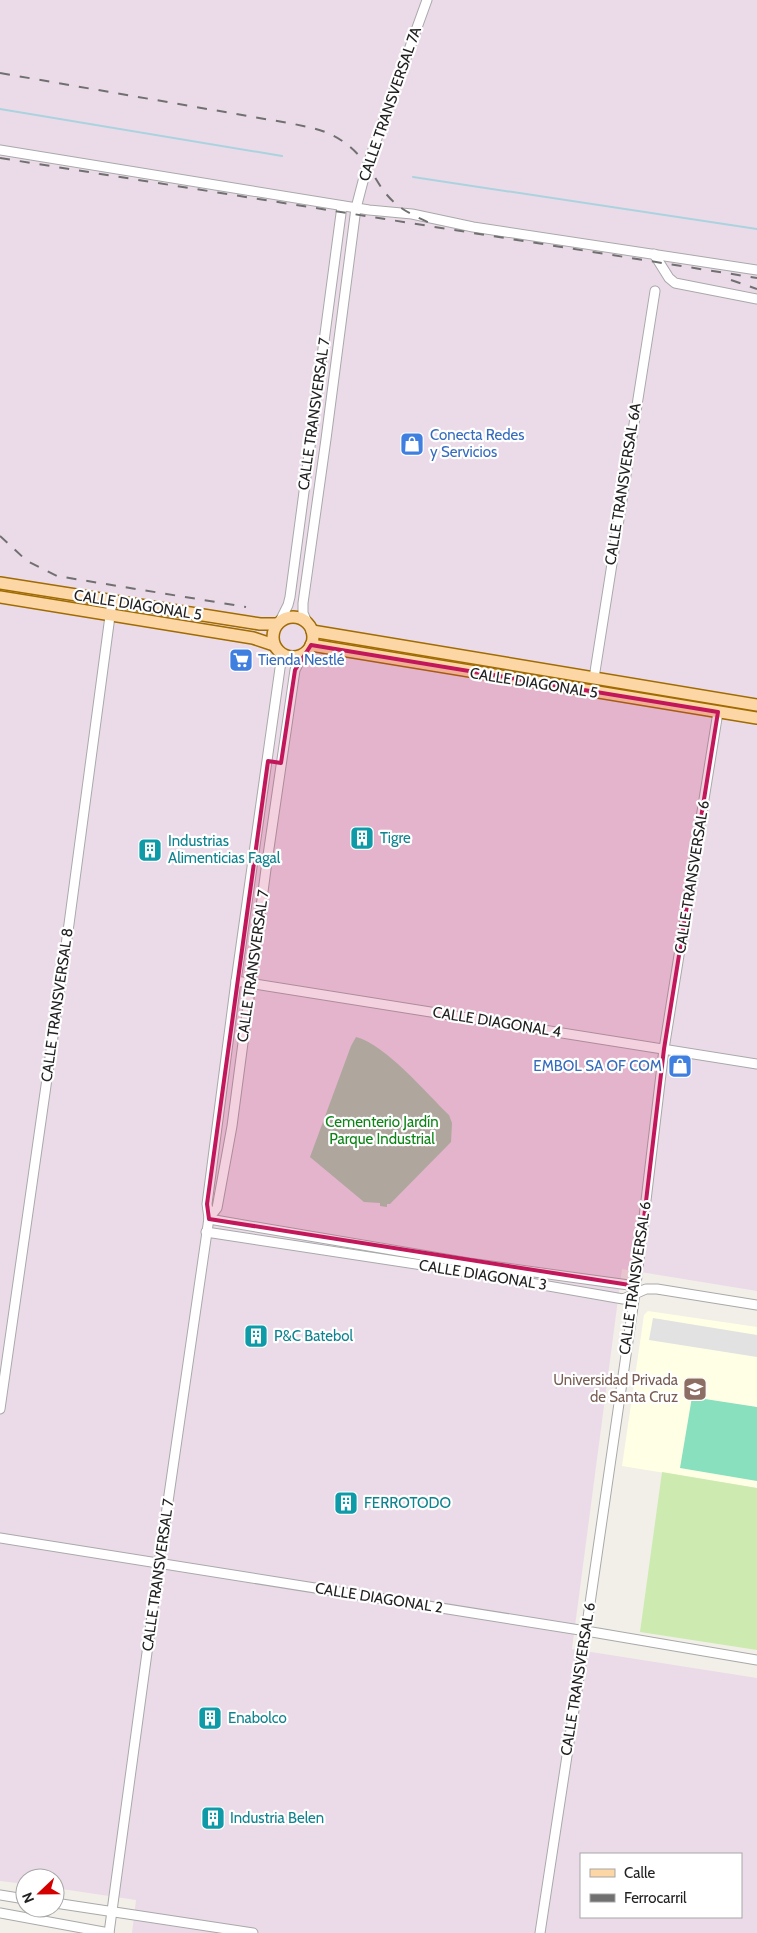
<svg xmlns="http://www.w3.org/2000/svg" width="757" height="1933" font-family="Cabin,sans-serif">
<rect width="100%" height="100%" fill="#f2efe9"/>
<path fill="#ebdbe8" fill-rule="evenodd" d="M0 0H757V1291L622 1269 572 1649 757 1678V1933H132L136 1900 55 1888V1878H25V1884L0 1881ZM581 1854H741V1917H581Z"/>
<polygon fill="#ffffe5" points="648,1311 757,1327 757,1488 622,1466 644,1315"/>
<polygon fill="#cdebb0" points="662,1472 757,1488 757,1650 640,1632"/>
<path fill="#aacbaf" d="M356 1037C385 1044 427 1094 449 1115L452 1123 451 1142 390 1204H387V1207L380 1206V1203L364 1202 310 1157 351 1046Z"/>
<polygon fill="#88e0be" points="692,1397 757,1407 757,1481 680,1468"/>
<polygon fill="#e2e2e2" points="653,1318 757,1335 757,1357 649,1340"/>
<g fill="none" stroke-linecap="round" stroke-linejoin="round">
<g stroke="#aad3df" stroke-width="2">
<polyline points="0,109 282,156"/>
<polyline points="413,177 757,229"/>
</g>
<g stroke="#a9a9a9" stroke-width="11">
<g id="minor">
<polyline points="0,150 369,210 412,214 473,227 757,270"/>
<polyline points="654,254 669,278 675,283 757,299"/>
<polyline points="280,621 288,605 290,597 342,206"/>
<polyline points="307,622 303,613 303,603 326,439 356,208 367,166 427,0"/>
<polyline points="594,678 655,291"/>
<polyline points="236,981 757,1064"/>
<polyline points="209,1218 217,1208 232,1126 266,869 295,670 303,654"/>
<polyline points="209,1219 469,1263 636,1286"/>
<polyline points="206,1232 468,1272 623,1299 646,1289 657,1289 757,1305"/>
<polyline points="0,1409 69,924 112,601"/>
<polyline points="0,1538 586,1631 757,1660"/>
<polyline points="0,1895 25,1899"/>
<polyline points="55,1903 253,1933"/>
<polyline points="0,1913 109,1933"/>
<polyline points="109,1933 159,1564 209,1218 207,1204 236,981 282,654"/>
<polyline points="540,1933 586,1631 635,1293 664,1049 718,712"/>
</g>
</g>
<g stroke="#a06b00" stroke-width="14">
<g id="major">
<polyline points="0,583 260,624 277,624"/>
<polyline points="0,597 253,638 274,645"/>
<circle cx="293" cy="637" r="20"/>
<polyline points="312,631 757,705"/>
<polyline points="311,645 757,718"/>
</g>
</g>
<use href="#minor" stroke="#fff" stroke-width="9"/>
<use href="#major" stroke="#fcd6a4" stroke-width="11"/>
<g stroke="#707070" stroke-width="2" stroke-dasharray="10 10" stroke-linecap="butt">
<path d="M0 73 294 124C307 127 320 129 332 135 345 141 358 153 367 165 376 178 382 192 395 203 405 212 419 218 432 224"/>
<polyline points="0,158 757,278"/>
<polyline points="731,280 757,289"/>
<polyline points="0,536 27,561 57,576 246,607"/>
</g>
</g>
<path fill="#c2185b" fill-opacity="0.2" stroke="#c2185b" stroke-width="4" stroke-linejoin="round" d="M311 645 718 712 664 1049 636 1286 209 1219 207 1204 268 761 281 763 295 670Z"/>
<defs>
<g id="shop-square" transform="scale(1.25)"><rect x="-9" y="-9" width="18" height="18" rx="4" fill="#3f7fe0" stroke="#fff"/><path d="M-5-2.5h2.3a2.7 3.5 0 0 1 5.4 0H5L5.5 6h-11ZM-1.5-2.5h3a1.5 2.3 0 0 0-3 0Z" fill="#fff"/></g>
<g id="supermarket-square" transform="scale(1.25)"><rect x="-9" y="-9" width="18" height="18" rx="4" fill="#3f7fe0" stroke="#fff"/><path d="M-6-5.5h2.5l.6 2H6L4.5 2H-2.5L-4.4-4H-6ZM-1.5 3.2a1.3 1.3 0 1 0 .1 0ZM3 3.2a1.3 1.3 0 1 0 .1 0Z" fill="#fff"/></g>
<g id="building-square" transform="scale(1.25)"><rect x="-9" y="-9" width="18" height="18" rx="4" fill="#0f9aa8" stroke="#fff"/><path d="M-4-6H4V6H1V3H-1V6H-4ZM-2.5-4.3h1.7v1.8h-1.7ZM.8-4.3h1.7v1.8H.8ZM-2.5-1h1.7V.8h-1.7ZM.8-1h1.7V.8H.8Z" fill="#fff"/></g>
<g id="university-square" transform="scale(1.25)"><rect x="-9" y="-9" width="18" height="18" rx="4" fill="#8d6e63" stroke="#fff"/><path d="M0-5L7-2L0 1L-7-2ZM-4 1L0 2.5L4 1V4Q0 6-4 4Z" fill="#fff"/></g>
</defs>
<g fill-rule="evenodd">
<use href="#shop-square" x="412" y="444"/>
<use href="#supermarket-square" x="241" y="660"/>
<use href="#building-square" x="362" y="838"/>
<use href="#building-square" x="150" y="850"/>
<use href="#shop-square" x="680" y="1066"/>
<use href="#building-square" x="256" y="1336"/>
<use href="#university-square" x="695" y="1389"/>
<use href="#building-square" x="346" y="1503"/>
<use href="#building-square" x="210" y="1718"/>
<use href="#building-square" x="213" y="1818"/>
</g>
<g text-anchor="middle" stroke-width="4.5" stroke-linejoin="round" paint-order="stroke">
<g font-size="15" fill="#222" stroke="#fff">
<text transform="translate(390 104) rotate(-71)" y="5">CALLE TRANSVERSAL 7A</text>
<text transform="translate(314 414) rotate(-82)" y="5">CALLE TRANSVERSAL 7</text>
<text transform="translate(623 484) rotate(-81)" y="5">CALLE TRANSVERSAL 6A</text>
<text transform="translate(138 605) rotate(9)" y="5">CALLE DIAGONAL 5</text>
<text transform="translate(534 683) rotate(9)" y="5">CALLE DIAGONAL 5</text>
<text transform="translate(692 877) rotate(-81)" y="5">CALLE TRANSVERSAL 6</text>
<text transform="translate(253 966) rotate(-82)" y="5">CALLE TRANSVERSAL 7</text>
<text transform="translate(57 1005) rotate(-82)" y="5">CALLE TRANSVERSAL 8</text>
<text transform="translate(497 1022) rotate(9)" y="5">CALLE DIAGONAL 4</text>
<text transform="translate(483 1275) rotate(9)" y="5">CALLE DIAGONAL 3</text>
<text transform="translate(635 1278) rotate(-82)" y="5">CALLE TRANSVERSAL 6</text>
<text transform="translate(158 1575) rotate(-82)" y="5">CALLE TRANSVERSAL 7</text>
<text transform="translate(379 1598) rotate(9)" y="5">CALLE DIAGONAL 2</text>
<text transform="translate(578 1679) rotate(-81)" y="5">CALLE TRANSVERSAL 6</text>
</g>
<g font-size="15" fill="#366cbe" stroke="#fff" text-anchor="start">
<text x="430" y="440">Conecta Redes<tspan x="430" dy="17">y Servicios</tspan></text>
<text x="258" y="665">Tienda Nestlé</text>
<text x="662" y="1071" text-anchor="end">EMBOL SA OF COM</text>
</g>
<g font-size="15" fill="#0d838f" stroke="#fff" text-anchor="start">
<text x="380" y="843">Tigre</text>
<text x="168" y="846">Industrias<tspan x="168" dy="17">Alimenticias Fagal</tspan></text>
<text x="274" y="1341">P&amp;C Batebol</text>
<text x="364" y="1508">FERROTODO</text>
<text x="228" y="1723">Enabolco</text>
<text x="230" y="1823">Industria Belen</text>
</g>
<g font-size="15" fill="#0c8416" stroke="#fff">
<text x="382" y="1127">Cementerio Jardín<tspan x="382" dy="17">Parque Industrial</tspan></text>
</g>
<g font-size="15" fill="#785e54" stroke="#fff" text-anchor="end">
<text x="678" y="1385">Universidad Privada<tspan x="678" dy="17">de Santa Cruz</tspan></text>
</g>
</g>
<rect x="580" y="1853" width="162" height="65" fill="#ffffff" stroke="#a7a7a7"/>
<rect x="590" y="1869" width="25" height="8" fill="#fcd6a4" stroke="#a7a7a7"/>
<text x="624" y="1878" font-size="15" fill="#222222">Calle</text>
<rect x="590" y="1894" width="25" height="8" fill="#707070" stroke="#a7a7a7"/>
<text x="624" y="1903" font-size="15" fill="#222222">Ferrocarril</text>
<g transform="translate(40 1893) rotate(248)"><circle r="24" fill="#ffffff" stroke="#a7a7a7"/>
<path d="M0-4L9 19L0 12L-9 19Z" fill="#d40000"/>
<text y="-8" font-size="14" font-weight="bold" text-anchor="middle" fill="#222222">N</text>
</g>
</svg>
